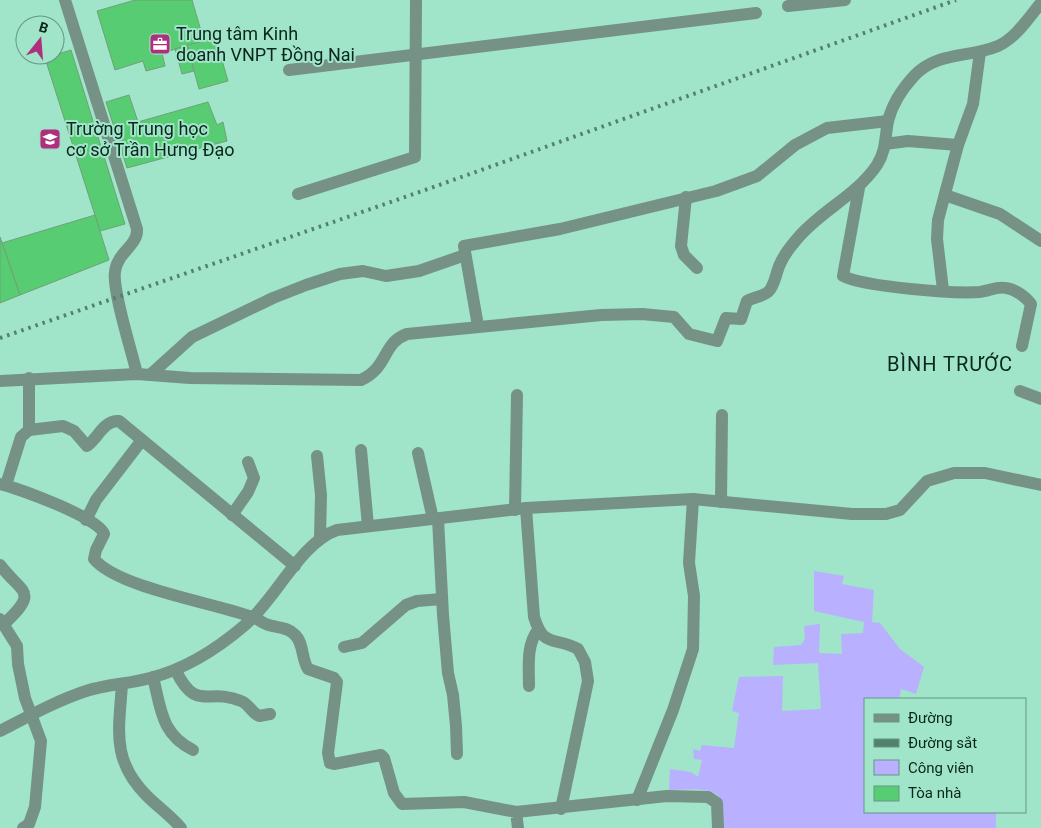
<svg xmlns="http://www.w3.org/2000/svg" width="1041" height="828" font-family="Roboto,sans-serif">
<rect width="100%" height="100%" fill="#a0e4c9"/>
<path fill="#b9b0ff" d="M814 571 844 576 842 584 874 590 872 622 880 623 900 649 924 667 916 694 901 689 899 699H865V812H996V828H723C723 820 724 807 721 800 715 785 683 790 669 790L670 769 691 772 698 777 702 760 694 759 693 749 700 751 702 745 734 748 739 713 732 711 739 677 783 676 782 711 821 709 818 663 773 665 774 647 801 645 805 639 804 626 820 624 819 653 842 654 841 634 863 633 864 622 814 611Z"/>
<g fill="#58cc72" stroke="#71a078">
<polygon points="135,0 192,0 204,41 162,53 165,66 146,71 143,61 115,70 97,11"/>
<polygon points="214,32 228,81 199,89 187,45 204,41 203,36"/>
<polygon points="187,45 194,71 182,74 175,49"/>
<polygon points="71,50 125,224 100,231 45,58"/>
<polygon points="129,95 138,122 208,102 217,125 223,122 227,141 127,168 106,102"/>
<polygon points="95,215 109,260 20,295 2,243"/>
<polygon points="0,237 20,295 0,303"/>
</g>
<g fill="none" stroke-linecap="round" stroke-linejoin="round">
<g stroke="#769186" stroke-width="12">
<path d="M65 0 137 229C138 246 117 252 115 272 112 290 132 352 137 374"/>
<polyline points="788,6 845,0"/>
<polyline points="289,70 756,13"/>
<polyline points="885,144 908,141 958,145 938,220 937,239 943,290"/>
<polyline points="958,145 973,104 980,52"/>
<path d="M859 188 843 276C865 287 954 294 980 292 989 291 997 286 1006 288 1015 289 1026 297 1031 304L1022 346"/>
<polyline points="298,194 415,157 416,0"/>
<polyline points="945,195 1000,214 1041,241"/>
<polyline points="686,197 681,246 684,255 697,268"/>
<polyline points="478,326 464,246 560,229 716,191 757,176 795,145 827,128 888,121"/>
<polyline points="150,375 192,337 273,298 306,285 340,274 363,271 386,276 419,271 465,255"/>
<path d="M29 378V430L63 426 74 431 87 446C98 438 104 420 119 421L295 566"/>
<path d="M0 381 137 374 190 378 361 380C389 367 382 343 407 334L601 315 642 314 674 317 689 334 717 341 726 318 741 319 747 301C754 297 762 297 768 292 775 286 776 272 780 264 784 255 790 247 797 239 820 211 856 196 877 165 886 151 885 137 888 121 892 105 903 88 914 76 937 51 970 58 998 46 1016 38 1029 17 1041 3"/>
<polyline points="1020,391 1041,399"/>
<polyline points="361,450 368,526"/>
<polyline points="418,453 433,519"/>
<polyline points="317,456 321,495 320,539"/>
<path d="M0 484C18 488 100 518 104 534L96 550 94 559C118 588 215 603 252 617 257 618 261 622 266 624 275 628 286 626 294 634 304 642 301 658 308 669L334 678 337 682 328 753 330 763 334 764 381 755 384 758 394 793 402 804 464 802 516 812 518 828"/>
<polyline points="6,485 21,437 29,430"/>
<polyline points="721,502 722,415"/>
<path d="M526 508 534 617C544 649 554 636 578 649L585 662 588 681 561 809"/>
<polyline points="515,510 517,395"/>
<polyline points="232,515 248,492 254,478 248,462"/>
<polyline points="438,519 443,615 448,673 453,695 456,726 457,754"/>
<polyline points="86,520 96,500 142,440"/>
<path d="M0 565C22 594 40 590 4 624"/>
<polyline points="0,619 17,646 18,664 25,698 41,741 35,807 29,824 23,828"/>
<polyline points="344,647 362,643 406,605 417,601 442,599"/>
<path d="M176 671C197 713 207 687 241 701 249 704 251 712 259 716L270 714"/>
<path d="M153 677C161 709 161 734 193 750"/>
<path d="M122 684C119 730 111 760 147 796 158 807 171 816 181 828"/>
<path d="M529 686C529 668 526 645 538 630"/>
<path d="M0 731C29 716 56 701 86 691 107 684 129 684 150 678 186 669 217 649 245 625 275 600 301 542 337 530L526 508 693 499 852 514H886L900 510 927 481 954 473H985L1041 485"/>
<polyline points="637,800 673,710 693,649 694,596 689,563 693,499"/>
<polyline points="516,812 667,796 708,797 717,803 718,828"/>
</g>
<polyline stroke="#52816f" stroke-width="4" stroke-dasharray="2.5 5" stroke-linecap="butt" points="0,338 428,189 956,0"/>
</g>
<defs>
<g id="office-square" transform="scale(1.125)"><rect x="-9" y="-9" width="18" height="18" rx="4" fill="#af2f7c" stroke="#a0e4c9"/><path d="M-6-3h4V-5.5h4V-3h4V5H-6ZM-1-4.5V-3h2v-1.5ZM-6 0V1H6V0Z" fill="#fff"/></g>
<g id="school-square" transform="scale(1.125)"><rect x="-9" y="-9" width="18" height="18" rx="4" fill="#af2f7c" stroke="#a0e4c9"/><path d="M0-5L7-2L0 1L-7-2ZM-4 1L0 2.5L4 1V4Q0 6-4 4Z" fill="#fff"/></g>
</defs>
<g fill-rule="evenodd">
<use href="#office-square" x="160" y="44"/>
<use href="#school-square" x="50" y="139"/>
</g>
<g text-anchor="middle" stroke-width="4" stroke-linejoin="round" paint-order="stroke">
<g font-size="18" fill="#0a271d" stroke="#a0e4c9" text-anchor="start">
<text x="176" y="40">Trung tâm Kinh<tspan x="176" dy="21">doanh VNPT Đồng Nai</tspan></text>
<text x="66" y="135">Trường Trung học<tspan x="66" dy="21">cơ sở Trần Hưng Đạo</tspan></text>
</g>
<g font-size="20" letter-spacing="1" fill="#0a271d" stroke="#a0e4c9">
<text x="950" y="371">BÌNH TRƯỚC</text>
</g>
</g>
<rect x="864" y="698" width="162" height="115" fill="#a0e4c9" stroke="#649884"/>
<rect x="874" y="714" width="25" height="8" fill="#769186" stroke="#649884"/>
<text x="908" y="723" font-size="15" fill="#0a271d">Đường</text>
<rect x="874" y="739" width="25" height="8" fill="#52816f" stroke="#649884"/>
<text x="908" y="748" font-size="15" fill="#0a271d">Đường sắt</text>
<rect x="874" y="760" width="25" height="15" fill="#b9b0ff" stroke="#649884"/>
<text x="908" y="773" font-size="15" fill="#0a271d">Công viên</text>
<rect x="874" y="786" width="25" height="15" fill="#58cc72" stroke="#649884"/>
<text x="908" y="798" font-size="15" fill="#0a271d">Tòa nhà</text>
<g transform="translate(40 40) rotate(17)"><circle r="24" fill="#a0e4c9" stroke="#649884"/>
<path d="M0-4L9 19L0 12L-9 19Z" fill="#af2f7c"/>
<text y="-8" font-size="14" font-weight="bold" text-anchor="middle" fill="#0a271d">B</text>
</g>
</svg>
